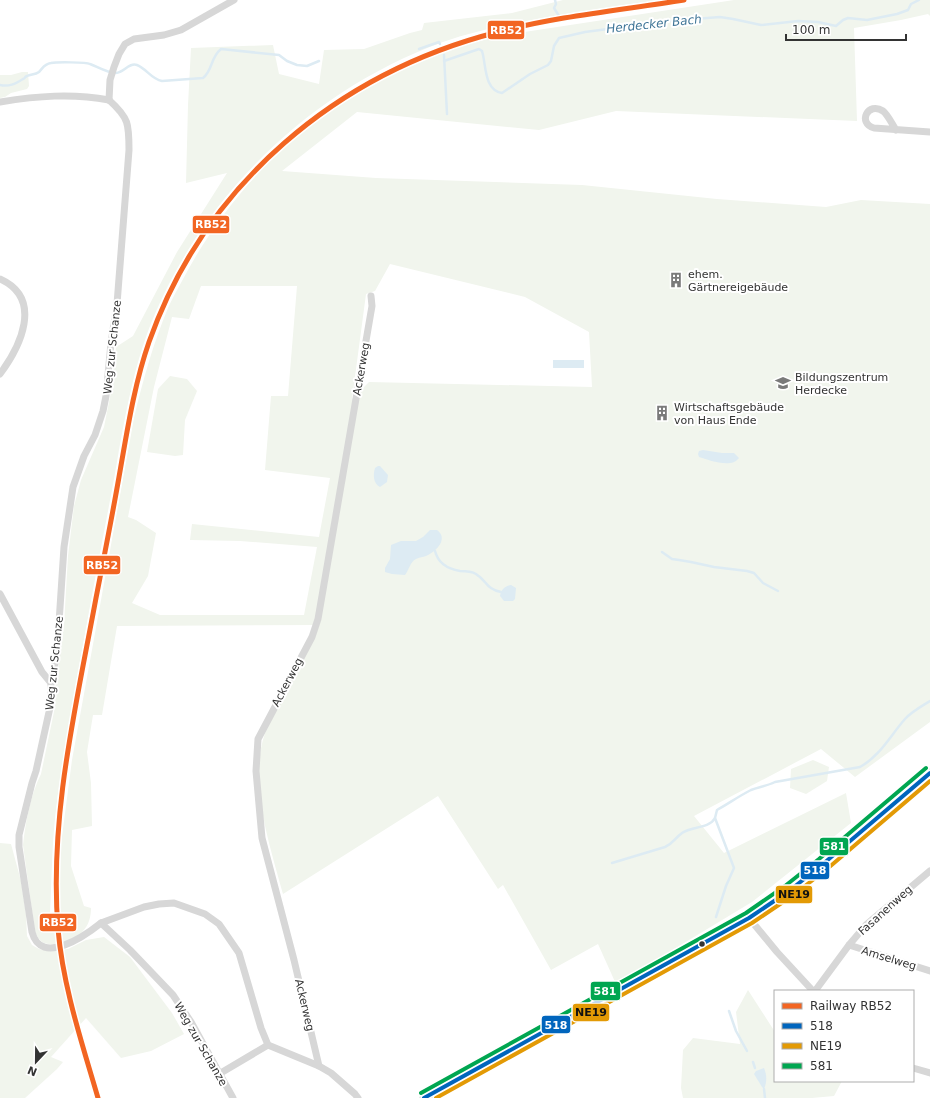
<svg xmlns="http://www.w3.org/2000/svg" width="930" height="1098" font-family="'DejaVu Sans',sans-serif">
<rect width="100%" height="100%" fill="#fff"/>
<g fill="#f1f5ed" fill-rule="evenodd">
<path d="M563 0H659C621 5 584 11 547 17 512 24 477 30 443 42 308 91 197 200 147 334 134 370 127 407 120 444 115 475 109 506 103 537 91 599 80 661 69 723 65 752 59 781 56 810 51 850 52 890 49 930L61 929 59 899 61 844 72 760 134 418C143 380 153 344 168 308 172 299 177 290 182 281 224 200 290 130 370 85 412 60 458 45 505 35L734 0H930V16L928 14 901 20 854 28 857 121 616 111 539 130 357 112 282 171 376 178 582 185 717 199 826 207 861 200 930 204V722L855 777 821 749 694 816 724 853 846 793 851 823 752 902 616 984 598 944 551 970 503 885 498 889 438 796 283 894C270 845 248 783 265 733L318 625 117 626 102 715H93L87 752 91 783 92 826 72 830 71 866 84 906 91 908C91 916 89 925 83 931 76 940 49 950 40 940 38 938 36 934 35 932L23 845C25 824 31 793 41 774L55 707V690L64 625 68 556 74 506 81 480 104 427 111 392 116 347 133 336 177 252 227 173 186 183 188 105 191 48 273 45 279 74 319 84 324 50 364 49 410 33 422 30 424 23 512 13ZM390 264 525 297 589 332 592 387 369 382 352 399 366 294 375 291ZM201 286H297L288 396H271L265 470 330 478 319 537 192 524 190 540 240 541 317 547 304 615H160L132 603 148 576 156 533 136 520 128 517 154 387 172 317 189 319Z"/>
<polygon points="22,72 28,72 29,86 27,89 11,93 5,97 0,98 0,75 11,75"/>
<polygon points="170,376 187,379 197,391 185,420 183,455 175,456 147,452 158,389"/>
<polygon points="813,760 829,767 827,781 806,794 790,788 791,769"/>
<polygon points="0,843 11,844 21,881 26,915 27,936 32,945 39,949 51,951 68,949 86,940 104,937 130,957 172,1013 184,1034 151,1051 121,1058 86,1018 51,1057 63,1062 57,1069 25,1098 0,1098"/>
<polygon points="748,990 775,1032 775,1081 842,1081 834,1096 812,1098 683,1098 681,1088 683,1050 693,1038 740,1044 736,1012"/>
</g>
<g fill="#ddebf3">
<rect x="553" y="360" width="31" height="8"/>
<path d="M703 450 722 453H734L739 458C731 469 709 460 699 457L698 454 699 451Z"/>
<path d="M378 466H380L388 475 387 482 380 487C373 484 373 474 375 468Z"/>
<path d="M430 530H437C448 538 438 550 428 555 425 557 420 557 416 559 410 562 409 570 405 575L392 574 385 572V568L390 559 391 545 401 541H416L423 537Z"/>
<path d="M511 585 516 588 515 599 513 601H504L500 596C501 590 504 586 511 585Z"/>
<path d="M764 1068C767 1075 767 1082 764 1089L762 1087 754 1074 756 1071Z"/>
</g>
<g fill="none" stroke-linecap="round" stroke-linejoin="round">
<g stroke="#ddebf3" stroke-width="2.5">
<polyline points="555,0 556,4 554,8 559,16"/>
<polyline points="419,49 439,42 440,44"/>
<polyline points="444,55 447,114"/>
<path d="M444 61 479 49 482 51 483 55C486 68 485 90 502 93L530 74 548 65 551 61 554 46 559 38 585 32 669 21 720 17 733 19 761 25 798 21 818 22 836 26 843 20 848 18 867 20 897 14 908 10 911 4 919 0"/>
<path d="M0 85C9 87 15 84 23 79 26 78 24 77 27 76 31 74 35 75 39 72 43 68 44 64 51 63 56 62 86 62 90 64 98 67 107 73 116 73 124 73 129 62 137 65 147 69 151 79 162 81L203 78C213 70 210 58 221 49L279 55 287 61 297 65 307 66 319 61"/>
<path d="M435 551C438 563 448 569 460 571 466 571 471 571 476 574 487 581 486 589 501 592"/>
<polyline points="662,552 672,559 679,560 691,562 714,567 747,571 754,573 763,583 778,591"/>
<path d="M612 863 665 847C674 843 675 838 682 833 692 826 709 829 715 818"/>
<path d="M716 917 726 886 734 868 715 818 717 810C728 804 739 796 751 790 759 787 767 786 775 782L860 767C880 756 890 736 905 719 911 712 922 706 930 701"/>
<polyline points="729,1011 736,1031 747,1051"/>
<polyline points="753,1062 755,1068"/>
<polyline points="764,1089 765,1098"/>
</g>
<g stroke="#d7d7d7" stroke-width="7">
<path d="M109 100C129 118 129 124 129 150L117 304 111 343 106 396 103 411 95 435 84 456 73 487 64 547 57 653 51 683V703L36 771 32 783 19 835V847L32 932C41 967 86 935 101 923L130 950 173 995 191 1022 233 1098"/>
<polyline points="109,100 110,80 114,67 119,54 125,44 134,39 164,35 181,30 234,0"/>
<path d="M0 102C37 96 72 93 109 100"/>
<path d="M896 130C892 124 888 115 883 111 868 101 857 123 874 128L930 132"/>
<path d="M0 279C44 299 20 347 0 374"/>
<polyline points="0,594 42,672 51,683"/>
<polyline points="749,918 777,952 813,991"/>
<polyline points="101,923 144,907 159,904 174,903 205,914 219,924 239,953 261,1028 268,1045 319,1066 331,1073 355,1094 358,1098"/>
<polyline points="849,945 930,971"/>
<polyline points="815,991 849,945 866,925 930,871"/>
<polyline points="319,1066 294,960 262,838 256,771 258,739 312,637 318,619 372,306 371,296"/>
<polyline points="913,1068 930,1073"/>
<polyline points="219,1074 268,1045"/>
</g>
<polyline stroke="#d0d0d0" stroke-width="9" points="424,1098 702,945 749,918 789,891 823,864 930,773"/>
<g stroke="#fff" stroke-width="7">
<polyline id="bus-1" points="424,1098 749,918 789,891 823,864 930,773"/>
</g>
<g stroke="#fff" stroke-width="7">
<polyline id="bus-2" points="436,1098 752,923 792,896 827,869 930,781"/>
</g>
<g stroke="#fff" stroke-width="7">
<polyline id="bus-3" points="421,1093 746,913 785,886 819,859 926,768"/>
</g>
<use href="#bus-1" stroke="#0065bd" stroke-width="4"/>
<use href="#bus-2" stroke="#e39a05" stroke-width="4"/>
<use href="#bus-3" stroke="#00a651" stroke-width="4"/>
<g stroke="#fff" stroke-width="8">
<path id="rail-1" d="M98 1098C82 1043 63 987 58 929 49 817 76 706 96 598 104 557 112 517 119 477 127 432 134 385 149 342 205 184 337 73 498 32 559 16 622 10 684 0"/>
</g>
<use href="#rail-1" stroke="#f26522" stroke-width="5"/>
</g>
<defs>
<g id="building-bare" transform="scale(1.2)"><path d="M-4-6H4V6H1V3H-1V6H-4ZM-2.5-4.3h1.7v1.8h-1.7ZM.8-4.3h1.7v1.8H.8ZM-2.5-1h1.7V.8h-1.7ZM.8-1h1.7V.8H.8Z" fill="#7a7a7a" stroke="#fff" stroke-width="2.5" paint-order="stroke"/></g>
<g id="school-bare" transform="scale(1.2)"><path d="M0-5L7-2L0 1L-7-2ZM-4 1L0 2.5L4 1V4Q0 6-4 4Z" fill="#7a7a7a" stroke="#fff" stroke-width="2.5" paint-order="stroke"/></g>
</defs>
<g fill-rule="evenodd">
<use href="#building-bare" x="676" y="280"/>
<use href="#school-bare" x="783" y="383"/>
<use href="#building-bare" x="662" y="413"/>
</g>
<circle fill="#333" stroke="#fff" stroke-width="1.5" cx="702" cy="944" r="3.5"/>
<g text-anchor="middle" stroke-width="4" stroke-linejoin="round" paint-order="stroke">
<g font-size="11" fill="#333" stroke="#fff" text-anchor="start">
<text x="688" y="278">ehem.<tspan x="688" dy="13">Gärtnereigebäude</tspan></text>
<text x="795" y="381">Bildungszentrum<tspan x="795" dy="13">Herdecke</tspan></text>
<text x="674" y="411">Wirtschaftsgebäude<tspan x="674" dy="13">von Haus Ende</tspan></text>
</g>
<g font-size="11" fill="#333" stroke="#fff">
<text transform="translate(112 347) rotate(-84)" y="4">Weg zur Schanze</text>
<text transform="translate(361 369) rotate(-80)" y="4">Ackerweg</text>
<text transform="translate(54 663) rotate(-84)" y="4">Weg zur Schanze</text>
<text transform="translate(287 682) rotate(-62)" y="4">Ackerweg</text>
<text transform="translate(885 910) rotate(-42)" y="4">Fasanenweg</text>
<text transform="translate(889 958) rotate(17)" y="4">Amselweg</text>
<text transform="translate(305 1005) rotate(77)" y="4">Ackerweg</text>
<text transform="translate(201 1044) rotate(60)" y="4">Weg zur Schanze</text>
</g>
<g font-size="12" font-style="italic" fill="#3f7597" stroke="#fff">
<text transform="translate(654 24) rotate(-6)" y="4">Herdecker Bach</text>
</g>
</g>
<g stroke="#fff" stroke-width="1.5">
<rect x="487" y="20" width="38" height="20" rx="4" fill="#f26522"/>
<rect x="192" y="215" width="38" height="19" rx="4" fill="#f26522"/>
<rect x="83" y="555" width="38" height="20" rx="4" fill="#f26522"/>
<rect x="819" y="837" width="30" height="19" rx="4" fill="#00a651"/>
<rect x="800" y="861" width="30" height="19" rx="4" fill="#0065bd"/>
<rect x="775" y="885" width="38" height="19" rx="4" fill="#e39a05"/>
<rect x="39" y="913" width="38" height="19" rx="4" fill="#f26522"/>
<rect x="590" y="981" width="31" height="20" rx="4" fill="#00a651"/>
<rect x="572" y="1003" width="38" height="19" rx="4" fill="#e39a05"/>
<rect x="541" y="1015" width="30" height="19" rx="4" fill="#0065bd"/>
</g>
<g font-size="11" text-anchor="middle" font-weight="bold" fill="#fff">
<text x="506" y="34">RB52</text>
<text x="211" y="228">RB52</text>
<text x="102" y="569">RB52</text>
<text x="834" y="850">581</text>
<text x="815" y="874">518</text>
<text x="58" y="926">RB52</text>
<text x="605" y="995">581</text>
<text x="556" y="1029">518</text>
</g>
<g font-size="11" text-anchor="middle" font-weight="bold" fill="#111">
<text x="794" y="898">NE19</text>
<text x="591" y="1016">NE19</text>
</g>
<rect x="774" y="990" width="140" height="92" fill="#ffffff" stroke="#adadad"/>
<rect x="782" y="1003" width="20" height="6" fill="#f26522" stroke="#adadad"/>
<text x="810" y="1010" font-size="12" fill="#333333">Railway RB52</text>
<rect x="782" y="1023" width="20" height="6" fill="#0065bd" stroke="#adadad"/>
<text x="810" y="1030" font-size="12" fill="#333333">518</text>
<rect x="782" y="1043" width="20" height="6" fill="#e39a05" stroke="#adadad"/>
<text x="810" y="1050" font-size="12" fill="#333333">NE19</text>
<rect x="782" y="1063" width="20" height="6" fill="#00a651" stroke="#adadad"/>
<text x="810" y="1070" font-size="12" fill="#333333">581</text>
<g transform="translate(36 1062) rotate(202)" stroke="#ffffff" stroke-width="3" paint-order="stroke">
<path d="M0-3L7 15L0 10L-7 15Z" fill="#333333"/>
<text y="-6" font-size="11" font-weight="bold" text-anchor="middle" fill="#333333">N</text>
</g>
<path d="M786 34v6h120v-6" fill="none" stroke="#333333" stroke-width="2"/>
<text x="792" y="34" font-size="12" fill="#333333" stroke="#ffffff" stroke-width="3" paint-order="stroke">100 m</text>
</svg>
